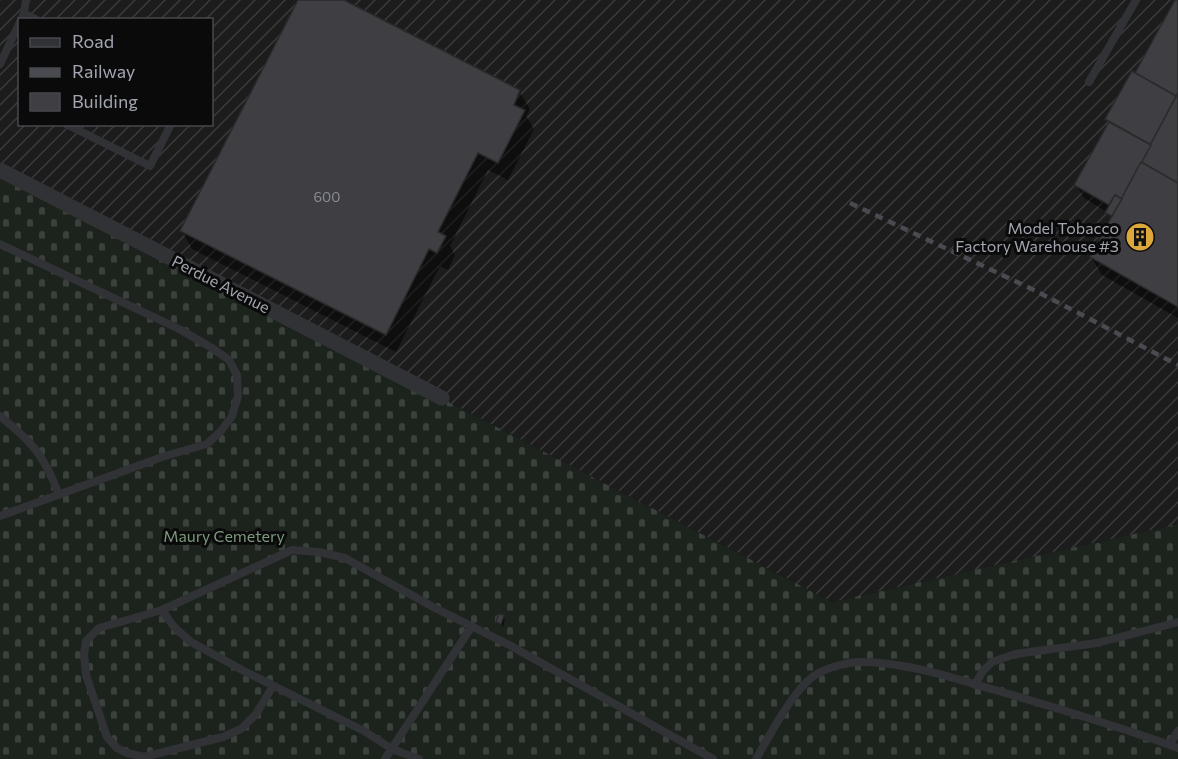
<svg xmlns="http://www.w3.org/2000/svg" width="1178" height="759" font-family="Commissioner,sans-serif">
<defs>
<pattern id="industrial-furrows" width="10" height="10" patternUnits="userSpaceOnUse" patternTransform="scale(1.5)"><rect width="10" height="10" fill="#1c1c1d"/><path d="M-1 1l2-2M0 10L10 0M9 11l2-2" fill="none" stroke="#3a3a3b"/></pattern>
<pattern id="cemetery-stones" width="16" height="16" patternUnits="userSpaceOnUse" patternTransform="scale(1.5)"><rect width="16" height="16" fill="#1c231d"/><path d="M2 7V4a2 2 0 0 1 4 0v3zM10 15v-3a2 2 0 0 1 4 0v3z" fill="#3a403b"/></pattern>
</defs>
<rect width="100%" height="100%" fill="#0f0f11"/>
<path fill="url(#industrial-furrows)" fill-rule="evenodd" d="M0 0H1178V524L832 602 0 168ZM20 20H212V124H20Z"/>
<polygon fill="url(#cemetery-stones)" points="0,168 832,602 1178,524 1178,759 0,759"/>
<g fill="#0007">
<polygon points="300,0 340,0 519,91 530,109 526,116 534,129 508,180 488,170 450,246 455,255 448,270 440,266 396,352 192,249 182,231"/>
<polygon points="1177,0 1178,0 1178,318 1102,275 1091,257 1112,218 1107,212 1084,198 1076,185 1110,124 1107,119 1139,77"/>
<polygon points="503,616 505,620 503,627 498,622"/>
</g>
<g fill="#3f3f43" stroke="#2a2a2c" stroke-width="1.5">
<polygon points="298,0 344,0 520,90 514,105 525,110 498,163 478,153 438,232 446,236 437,253 429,249 386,335 180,231"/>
<polygon points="1175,0 1178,0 1178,93 1176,96 1135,73"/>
<polygon points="1132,71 1176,96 1151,145 1105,119"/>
<polygon points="1178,93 1178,183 1141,162"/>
<polygon points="1109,122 1151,145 1122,199 1115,195 1109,205 1074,185"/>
<polygon points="1141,162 1178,183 1178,307 1090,257"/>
<polygon points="1115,195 1122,199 1112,216 1105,213"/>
<polygon points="499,614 504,615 501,624 496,622"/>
</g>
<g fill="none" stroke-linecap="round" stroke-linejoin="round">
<g stroke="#313235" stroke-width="8">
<polyline points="24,13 26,0"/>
<polyline points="21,20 24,13 37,20"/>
<polyline points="0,64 20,22"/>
<polyline points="1089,82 1136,0"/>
<polyline points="66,124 150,166 171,124"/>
<polyline points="0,244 181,330 212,348 229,360 237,375 238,396 232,416 221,431 207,444 165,456 0,516"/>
<path d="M0 416C32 442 44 455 59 495"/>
<polyline points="162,610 174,627 191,642 244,671 364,731 392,749 419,759"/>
<polyline points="975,685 982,672 992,662 1015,654 1097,643 1178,622"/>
<polyline points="273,686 256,714 241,729 223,737 144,757 127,753 117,748 107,737 86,675 84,654 86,641 99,628 162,610 292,550 319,552 345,558 433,607 511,646 713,759"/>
<polyline points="1169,745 1178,731"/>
<polyline points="385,759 472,626"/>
<path d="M756 759C769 737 795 686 817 674 829 667 851 661 865 662 909 663 953 678 995 690 1056 708 1118 726 1178 748"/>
</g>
<polyline stroke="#313235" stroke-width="15" points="0,170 442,398"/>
<polyline stroke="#4a4b50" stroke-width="4.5" stroke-dasharray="8 6" stroke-linecap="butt" points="850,203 1036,291 1178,365"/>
</g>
<defs>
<g id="building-disc" transform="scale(1.5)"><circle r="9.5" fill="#dca83c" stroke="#0b0a0b"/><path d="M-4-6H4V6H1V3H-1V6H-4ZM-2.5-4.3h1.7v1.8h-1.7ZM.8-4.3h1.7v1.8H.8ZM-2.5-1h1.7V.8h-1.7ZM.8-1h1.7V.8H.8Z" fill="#111"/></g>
</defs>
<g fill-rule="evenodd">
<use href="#building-disc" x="1140" y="237"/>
</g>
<g text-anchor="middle" stroke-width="6" stroke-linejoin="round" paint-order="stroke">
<g font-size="14" fill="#898c95">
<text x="327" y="202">600</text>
</g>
<g font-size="16" fill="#a2a6b0" stroke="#0b0a0b" text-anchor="end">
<text x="1119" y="234">Model Tobacco<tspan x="1119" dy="18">Factory Warehouse #3</tspan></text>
</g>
<g font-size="16" fill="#a2a6b0" stroke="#0b0a0b">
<text transform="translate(221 284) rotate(27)" y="6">Perdue Avenue</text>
</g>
<g font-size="16" fill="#7b997d" stroke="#0b0a0b">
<text x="224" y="542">Maury Cemetery</text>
</g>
</g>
<rect x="18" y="18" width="195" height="108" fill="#0b0a0b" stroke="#47484d" stroke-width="1.5"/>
<rect x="30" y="38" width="30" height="9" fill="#313235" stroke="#47484d" stroke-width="1.5"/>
<text x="72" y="48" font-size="18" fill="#a2a6b0">Road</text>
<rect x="30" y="68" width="30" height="9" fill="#4a4b50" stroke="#47484d" stroke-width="1.5"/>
<text x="72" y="78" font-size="18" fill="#a2a6b0">Railway</text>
<rect x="30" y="93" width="30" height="18" fill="#3f3f43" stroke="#47484d" stroke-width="1.5"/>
<text x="72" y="108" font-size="18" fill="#a2a6b0">Building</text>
</svg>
